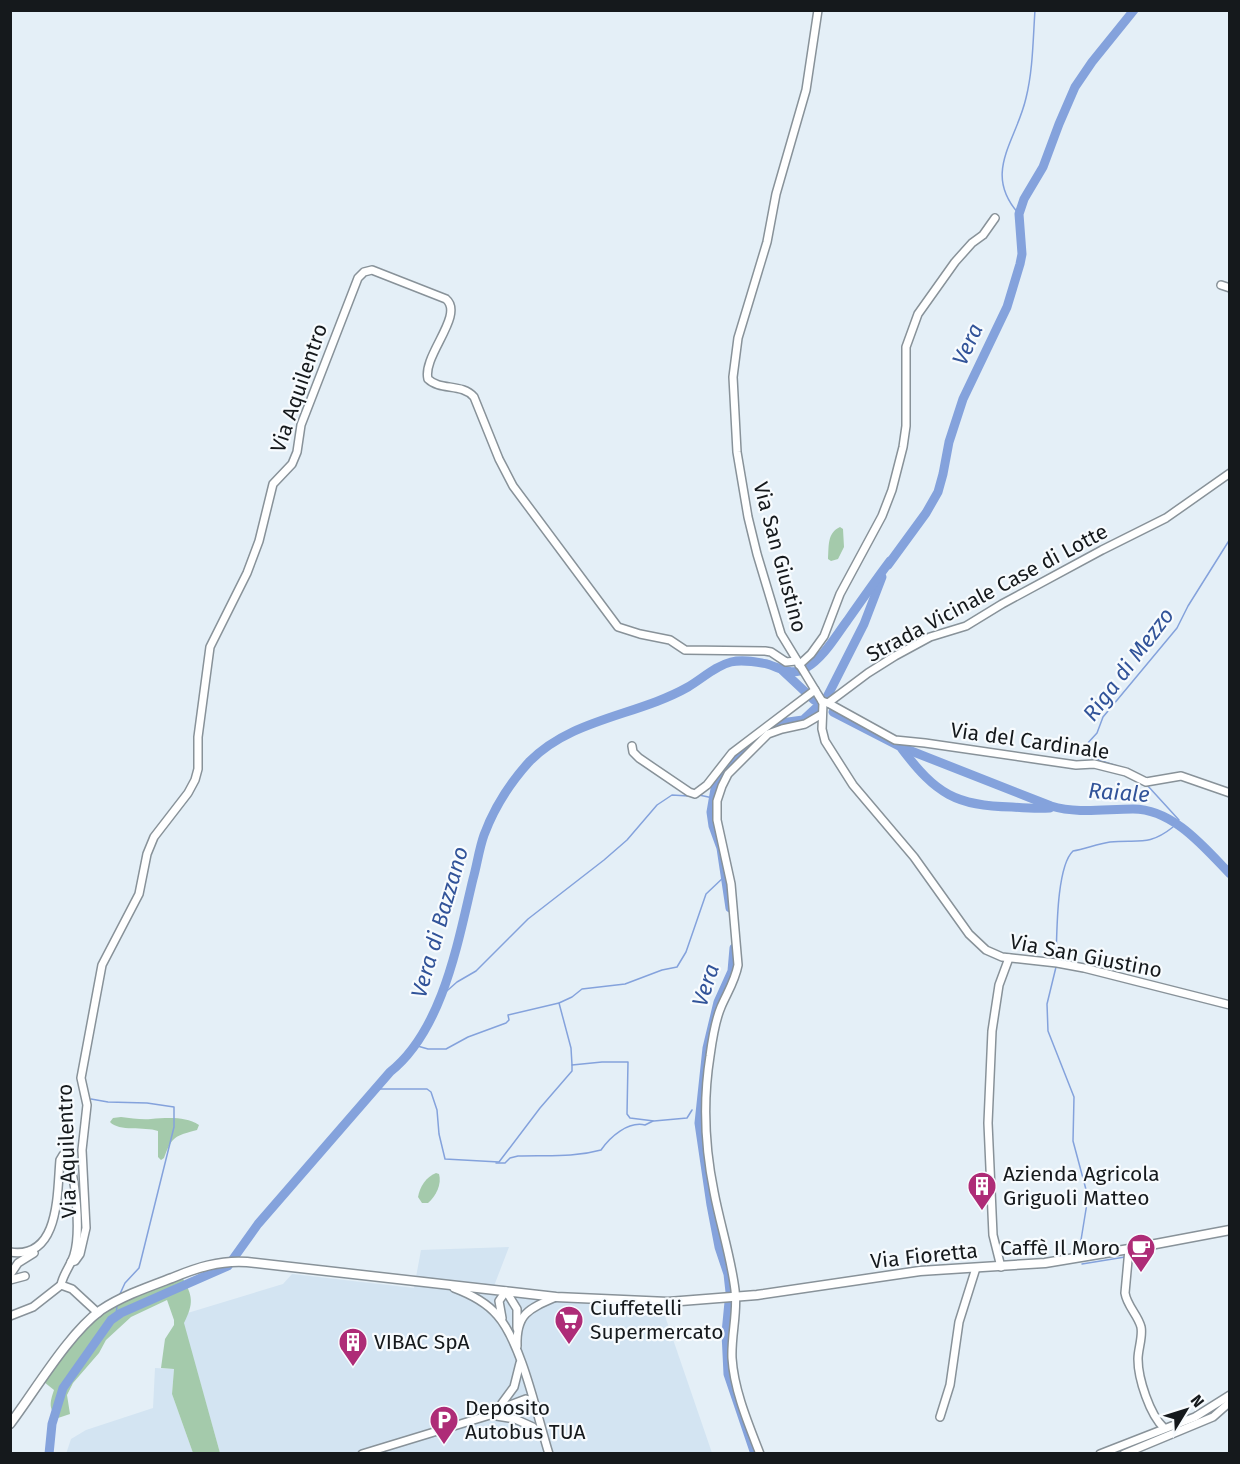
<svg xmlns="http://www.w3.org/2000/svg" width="1240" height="1464" font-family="'Fira Sans',sans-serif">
<rect width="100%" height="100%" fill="#e4eff7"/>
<g fill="#d3e4f2">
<polygon points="509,1247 494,1286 595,1297 594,1314 665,1316 712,1453 220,1453 181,1315 283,1284 292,1274 414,1288 421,1250"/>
<polygon points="155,1368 174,1369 172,1394 193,1453 66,1454 71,1439 86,1430 153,1408"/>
</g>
<g fill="#a4caab">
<path d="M840 527 843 529 844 547 838 559 831 561 828 559C829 546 827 533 840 527Z"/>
<path d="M121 1117C131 1118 141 1120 151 1119 167 1118 185 1116 199 1125L197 1130C175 1136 172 1136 164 1158L161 1160 158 1157V1131C144 1126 119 1132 110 1122L113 1118Z"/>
<path d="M436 1173 439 1174C442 1184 436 1196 428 1203H422L418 1197C420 1186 426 1177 436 1173Z"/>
<path d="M182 1277C193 1296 194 1303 184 1323L220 1453H193L172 1394 174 1369 161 1368 165 1339 174 1325V1320L167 1300 131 1317 106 1340 99 1353 73 1383 67 1395 70 1414 58 1418C48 1409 50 1402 54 1390L44 1382 87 1326 111 1306Z"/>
</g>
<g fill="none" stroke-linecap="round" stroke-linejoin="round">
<g stroke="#84a2dc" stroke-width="1.5">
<path d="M1019 214C982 173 1016 142 1026 98 1033 70 1033 39 1035 10"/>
<polyline points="1117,766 1090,757 1084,752 1086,745 1097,733 1103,717 1177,628 1188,606 1230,539"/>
<polyline points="1147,785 1179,820"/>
<polyline points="699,795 713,798"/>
<path d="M1056 960C1057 936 1056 867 1073 851 1085 849 1097 844 1110 842 1138 839 1148 847 1173 827"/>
<polyline points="1056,967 1047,1004 1048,1031 1074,1097 1073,1141 1088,1197 1081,1240 1082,1250"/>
<polyline points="440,997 457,982 476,971 528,919 604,860 627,840 657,805 672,795 688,796"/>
<polyline points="559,1003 571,1048 572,1065 602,1062 628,1062 627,1114 630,1118 654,1121 687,1118 692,1110"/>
<polyline points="414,1045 428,1049 446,1049 468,1037 506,1023 509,1020 508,1015 559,1003 572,997 582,989 625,984 662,970 677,967 686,952 706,894 725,876"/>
<polyline points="375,1089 427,1089 431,1092 437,1110 439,1134 445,1159 499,1162 540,1108 572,1071 572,1065"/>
<polyline points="91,1099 108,1102 147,1103 174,1107 174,1127 139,1268 125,1283 119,1296"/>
<path d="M496 1163H505L510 1158 518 1156C548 1155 572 1158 601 1150 610 1137 628 1121 645 1125L653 1121"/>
<polyline points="1082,1264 1125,1257"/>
<polyline points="116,1316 117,1305"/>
</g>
<g stroke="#84a2dc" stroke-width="9">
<polyline points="888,565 926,513 938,492 943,474 949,442 963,399 1007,307 1020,264 1022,254 1019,214 1024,199 1043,167 1059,124 1075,87 1092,62 1134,10"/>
<polyline points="783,671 814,700"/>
<polyline points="827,697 864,624 882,577"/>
<path d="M833 712 901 747 1051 806C1078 814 1105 809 1133 809 1173 809 1204 847 1230 874"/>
<path d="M902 749C936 794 956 806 1012 807 1024 808 1037 809 1050 808"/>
<polyline points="730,908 721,848 713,826 711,812 716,783 733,761 769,730 781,723 803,720 817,707"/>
<polyline points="730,1292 728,1274 719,1247 711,1205 699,1123 707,1048 718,1002 732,971 734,948"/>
<polyline points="729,1302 726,1333 728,1374 755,1454"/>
<path d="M49 1454 52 1424 63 1388 111 1320 121 1313 228 1266 258 1224 390 1072C443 1030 458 941 473 879 477 865 479 849 484 835 494 808 510 783 529 762 572 718 637 716 688 687 702 679 715 666 731 662 743 659 756 662 767 664 781 668 792 677 806 668 824 657 835 637 847 621 861 601 875 581 890 561"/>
</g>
<g stroke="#889299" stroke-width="10">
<g id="minor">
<polyline points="818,10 806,90 776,194 767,242 738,338 733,377 737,452 748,517 757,554 781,634 823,703 822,729 825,741 853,785 914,857 969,934 986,950 1002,957 1057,963 1084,968 1230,1005"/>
<polyline points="1221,285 1230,288"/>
<polyline points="799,665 811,654 824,636 840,594 882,516 892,490 903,447 906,426 906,347 918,314 955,262 972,243 983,235 995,218"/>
<polyline points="822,701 828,703 868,673 895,656 930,637 966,626 1002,604 1102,550 1166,518 1230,473"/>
<polyline points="828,703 895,740 925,743 1076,765 1094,764 1126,772 1146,782 1181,776 1230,793"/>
<polyline points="632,746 633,752 639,758 689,792 695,794 707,785 732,753 815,690"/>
<path d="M1129 1249 1125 1293C1127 1306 1138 1315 1141 1327 1143 1337 1138 1349 1138 1359 1138 1379 1150 1415 1164 1428"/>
<path d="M10 1252C60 1260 57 1193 60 1160L63 1155 66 1154C76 1175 81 1232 74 1255 71 1265 63 1274 61 1285"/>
<path d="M71 1262 75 1261 80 1254 86 1228 82 1150 87 1105 81 1078 102 965 139 894 147 854 154 837 188 793 195 780 198 769V737L210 647 247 573 259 541 273 484 292 464 297 452 301 425 358 278 364 272 372 270 446 299C465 315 422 356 428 379 440 391 462 383 474 397L499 459 513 486 618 627 640 634 670 640 685 650 765 651 771 652 786 662 796 661"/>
<polyline points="1001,1267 993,1235 988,1123 992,1031 999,985 1009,958"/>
<polyline points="10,1275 18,1263 34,1253"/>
<polyline points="10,1280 25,1276"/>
<path d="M454 1288C470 1294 486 1302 497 1315 522 1343 537 1416 549 1454"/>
<polyline points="10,1316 33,1307 61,1285 72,1289 98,1313"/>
<polyline points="502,1318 499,1301 506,1291 517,1309 517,1328"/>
<path d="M517 1346C516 1314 528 1309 556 1297"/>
<polyline points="500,1406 514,1387 520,1363"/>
<polyline points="494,1411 526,1399 533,1401 529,1407 504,1414"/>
<polyline points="940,1417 950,1385 959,1322 976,1268"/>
<polyline points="362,1454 490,1415 515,1419 533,1427 543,1436"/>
<path d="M760 1454C748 1423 734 1390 732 1358 731 1335 738 1312 735 1290 731 1257 720 1224 714 1192 705 1148 703 1100 710 1056 712 1041 715 1021 721 1007 727 993 735 981 738 965L731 884 717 820V801L722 786 728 774 768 734 782 729 805 724 822 714"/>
<polyline points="1100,1454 1195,1417 1230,1395"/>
<polyline points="1124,1454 1213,1417 1230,1402"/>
</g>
</g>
<g stroke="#889299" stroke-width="11">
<path id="major" d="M10 1424C35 1391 68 1334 101 1310 122 1296 148 1287 172 1278 196 1268 220 1260 247 1262L556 1297 668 1302 757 1295 920 1271 1045 1263 1129 1249 1230 1230"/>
</g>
<use href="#minor" stroke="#fff" stroke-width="7"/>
<use href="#major" stroke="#fff" stroke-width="8"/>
</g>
<defs>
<g id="building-pin" transform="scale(1.5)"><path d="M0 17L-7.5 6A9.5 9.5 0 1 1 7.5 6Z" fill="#ae2c77" stroke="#f7fbfe"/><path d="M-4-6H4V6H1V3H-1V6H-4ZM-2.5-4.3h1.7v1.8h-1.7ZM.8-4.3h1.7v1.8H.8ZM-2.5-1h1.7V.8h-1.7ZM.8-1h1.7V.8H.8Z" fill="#fff"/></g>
<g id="cafe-pin" transform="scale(1.5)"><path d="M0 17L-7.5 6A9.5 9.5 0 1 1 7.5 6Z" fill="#ae2c77" stroke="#f7fbfe"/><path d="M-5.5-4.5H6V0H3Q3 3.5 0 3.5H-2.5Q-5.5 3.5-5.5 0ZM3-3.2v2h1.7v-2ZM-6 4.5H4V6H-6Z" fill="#fff"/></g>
<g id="supermarket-pin" transform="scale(1.5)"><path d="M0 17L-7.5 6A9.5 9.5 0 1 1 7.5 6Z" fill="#ae2c77" stroke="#f7fbfe"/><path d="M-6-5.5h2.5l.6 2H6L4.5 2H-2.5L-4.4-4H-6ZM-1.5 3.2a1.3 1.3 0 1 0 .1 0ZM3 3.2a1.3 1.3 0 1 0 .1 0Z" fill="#fff"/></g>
<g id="parking-pin" transform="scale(1.5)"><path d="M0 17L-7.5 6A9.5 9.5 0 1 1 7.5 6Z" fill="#ae2c77" stroke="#f7fbfe"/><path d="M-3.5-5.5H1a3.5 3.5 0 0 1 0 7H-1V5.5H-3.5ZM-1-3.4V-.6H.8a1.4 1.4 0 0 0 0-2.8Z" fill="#fff"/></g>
</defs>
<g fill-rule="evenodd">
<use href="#building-pin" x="982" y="1186"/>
<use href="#cafe-pin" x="1141" y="1248"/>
<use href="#supermarket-pin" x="569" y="1320"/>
<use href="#building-pin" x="353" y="1342"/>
<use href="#parking-pin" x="444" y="1420"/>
</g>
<g text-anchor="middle" stroke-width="4.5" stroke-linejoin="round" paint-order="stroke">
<g font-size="21" fill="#15191c" stroke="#f7fbfe">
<text transform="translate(299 388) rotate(-71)" y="7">Via Aquilentro</text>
<text transform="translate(780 557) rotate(75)" y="7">Via San Giustino</text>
<text transform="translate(987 593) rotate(-28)" y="7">Strada Vicinale Case di Lotte</text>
<text transform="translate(1030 741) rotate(8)" y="7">Via del Cardinale</text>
<text transform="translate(1086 956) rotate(11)" y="7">Via San Giustino</text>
<text transform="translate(67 1151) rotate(-92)" y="7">Via Aquilentro</text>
<text transform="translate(924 1256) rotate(-6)" y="7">Via Fioretta</text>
</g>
<g font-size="21" fill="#15191c" stroke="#f7fbfe" text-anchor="start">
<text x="1003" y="1181">Azienda Agricola<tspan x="1003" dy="24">Griguoli Matteo</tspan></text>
<text x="1120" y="1255" text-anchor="end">Caffè Il Moro</text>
<text x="590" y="1315">Ciuffetelli<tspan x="590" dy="24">Supermercato</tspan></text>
<text x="374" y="1349">VIBAC SpA</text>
<text x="465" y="1415">Deposito<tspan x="465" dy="24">Autobus TUA</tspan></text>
</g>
<g font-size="22" font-style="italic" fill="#315399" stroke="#f7fbfe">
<text transform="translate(967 344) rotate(-65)" y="8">Vera</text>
<text transform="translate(1128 664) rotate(-53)" y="8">Riga di Mezzo</text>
<text transform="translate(1119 792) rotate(4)" y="8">Raiale</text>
<text transform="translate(439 922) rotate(-74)" y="8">Vera di Bazzano</text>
<text transform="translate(705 985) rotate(-72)" y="8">Vera</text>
</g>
</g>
<rect width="1240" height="1464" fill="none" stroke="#15191c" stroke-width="24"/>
<g transform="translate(1186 1410) rotate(52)" stroke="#f7fbfe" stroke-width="4.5" paint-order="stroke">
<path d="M0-4.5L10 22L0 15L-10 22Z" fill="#15191c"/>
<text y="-9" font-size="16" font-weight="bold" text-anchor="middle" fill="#15191c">N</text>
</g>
</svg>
